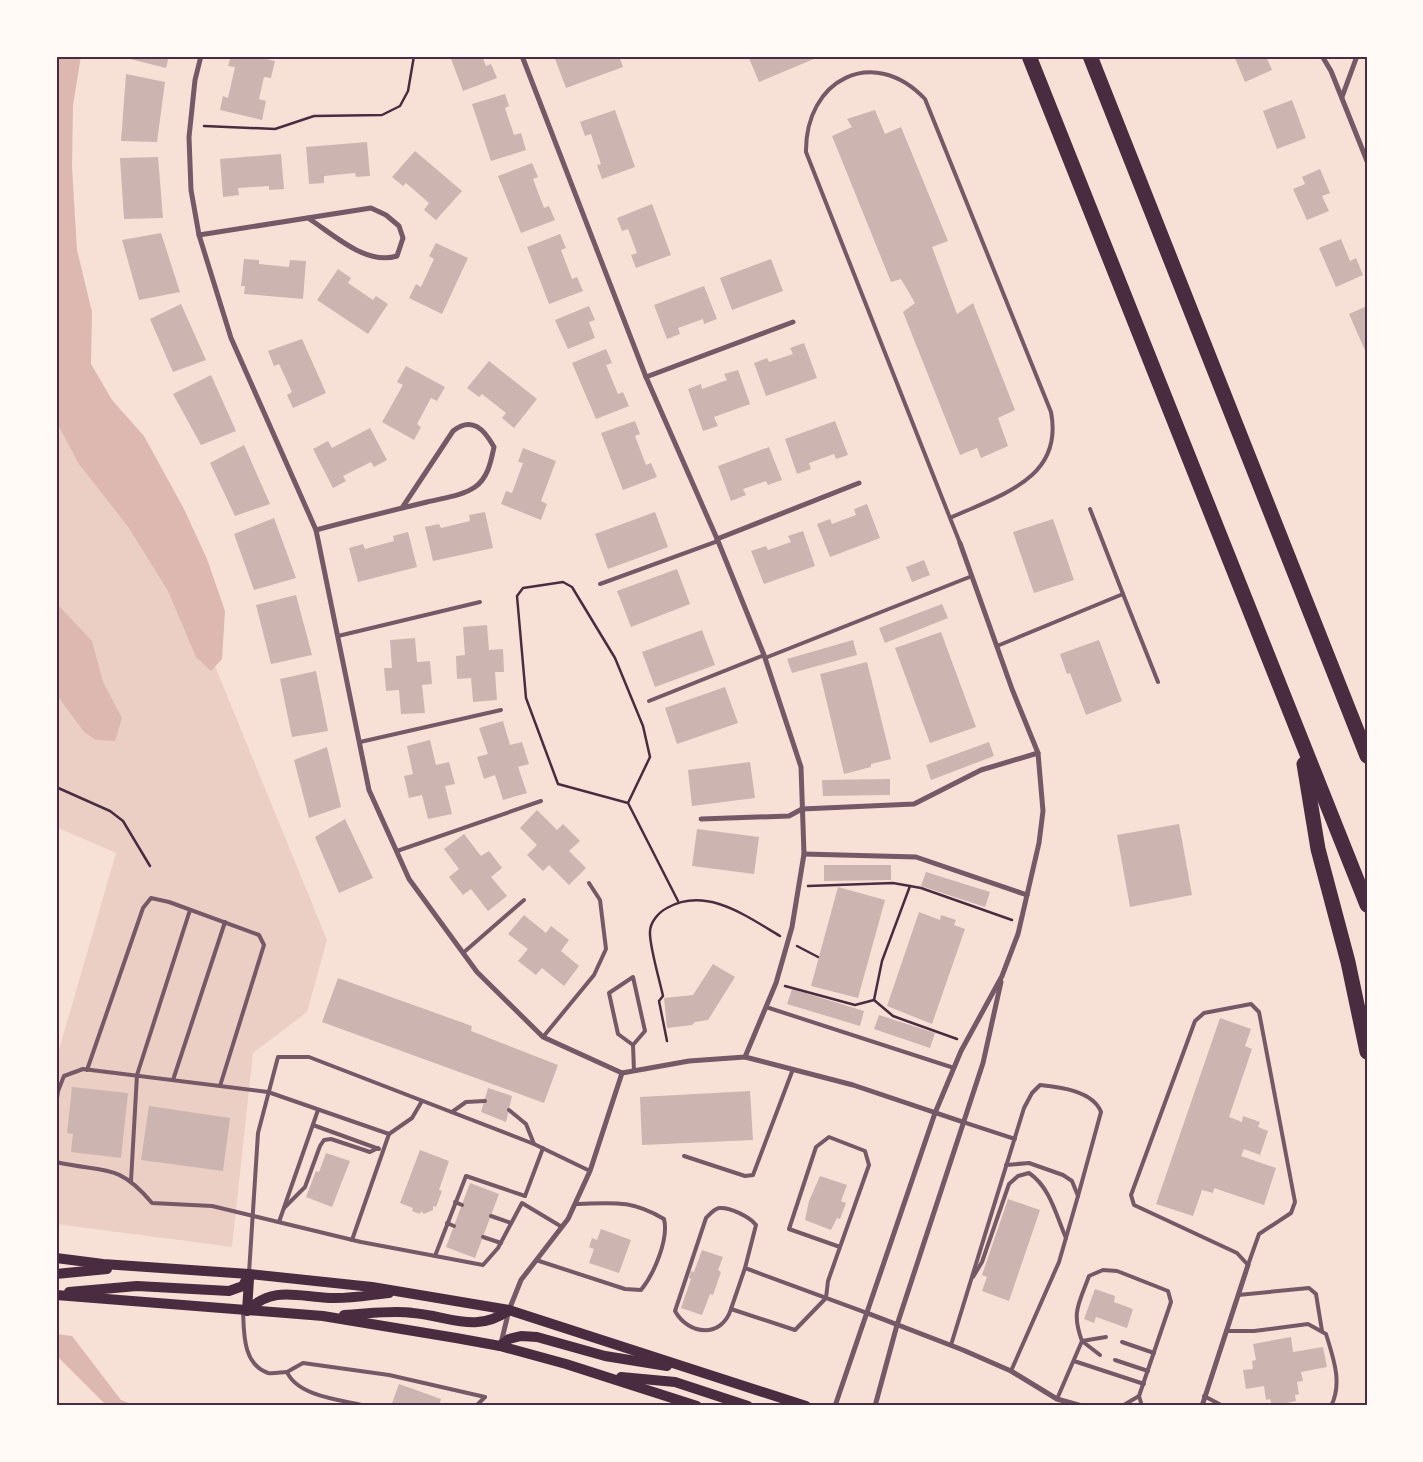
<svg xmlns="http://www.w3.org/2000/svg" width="1423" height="1462" font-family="'Varela Round',sans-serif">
<rect width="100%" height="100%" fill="#f7e1d7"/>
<polygon fill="#ebcfc5" points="56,369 190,605 327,940 307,1012 253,1053 232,1247 56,1224 56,1060 116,853 56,827"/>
<g fill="#dcb8b0">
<polygon points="56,56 81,56 73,105 72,167 77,250 92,312 91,364 112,400 144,436 184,509 207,559 225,611 222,659 211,671 196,657 168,591 129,528 79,464 56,421"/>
<polygon points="56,603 92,641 103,682 122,718 115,741 96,740 84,732 56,694"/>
<polygon points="56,1334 72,1336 121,1400 136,1406 107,1406 56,1355"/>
</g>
<g fill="#ccb4b1">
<polygon points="130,56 169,56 166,68 130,59"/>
<polygon points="231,56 253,56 275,61 271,78 264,77 259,99 266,101 262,120 220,110 223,96 228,98 235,67 228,66"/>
<polygon points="450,56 482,56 486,66 491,64 497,78 463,91"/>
<polygon points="554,56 619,56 623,67 566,88"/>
<polygon points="748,56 821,56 759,82"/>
<polygon points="1234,56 1266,56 1272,70 1245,82"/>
<polygon points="126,74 165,82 157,142 121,141"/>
<polygon points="505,94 509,106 505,108 514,135 521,133 526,150 491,161 472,104"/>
<polygon points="1292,100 1306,138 1277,149 1263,111"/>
<polygon points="615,110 635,167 602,179 597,165 601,164 591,134 585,136 580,122"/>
<polygon points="875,110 885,134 901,127 948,241 932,247 957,314 973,303 1015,410 998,418 1008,446 981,458 977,448 960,455 903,312 915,303 901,279 891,282 832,136 852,127 847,119"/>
<polygon points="367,142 370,176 356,177 355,173 324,176 324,183 309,184 306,147"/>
<polygon points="415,151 462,191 436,220 424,210 429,203 406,183 403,186 392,177"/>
<polygon points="281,154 284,189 269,190 269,186 238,188 239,195 223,197 220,159"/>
<polygon points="158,157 163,218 124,219 120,158"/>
<polygon points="532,163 538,177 533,179 544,208 549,206 555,220 521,233 498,176"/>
<polygon points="1320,169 1330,193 1322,196 1329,211 1307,220 1293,189 1305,184 1302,177"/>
<polygon points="652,204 671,255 636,268 631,255 637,253 628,229 622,231 617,218"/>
<polygon points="161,233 180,292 139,300 122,240"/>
<polygon points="560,234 566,248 561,250 572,279 577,277 583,291 549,304 527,247"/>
<polygon points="1341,239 1350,261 1356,258 1363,275 1336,287 1319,248"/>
<polygon points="436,243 468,258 442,314 409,298 416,284 421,287 434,259 429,256"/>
<polygon points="244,259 259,260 259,264 289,267 290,260 306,261 303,299 244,294 245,286 241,286"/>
<polygon points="771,259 783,291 732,310 720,278"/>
<polygon points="338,269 351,278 348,283 373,300 376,296 388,304 368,334 317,300"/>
<polygon points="704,286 717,319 704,324 703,319 678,328 680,334 667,339 654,305"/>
<polygon points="181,304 206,360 173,372 150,319"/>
<polygon points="589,306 595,320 589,322 595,338 568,349 555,320"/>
<polygon points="1367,306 1367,355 1349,314"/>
<polygon points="302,339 326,393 293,408 287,395 292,392 279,364 274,366 268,351"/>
<polygon points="804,343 817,378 766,396 754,363 767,358 769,362 793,354 790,348"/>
<polygon points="606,349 612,363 606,365 618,394 623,392 629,406 596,419 572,363"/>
<polygon points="489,361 537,399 514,428 502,418 506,413 482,394 479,397 467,388"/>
<polygon points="406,366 445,387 437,401 431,398 417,424 421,427 414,440 382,422 403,385 397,382"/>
<polygon points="738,370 750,404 714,417 718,426 703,431 688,389 701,384 702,389 727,380 724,374"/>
<polygon points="211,375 236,431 201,445 173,394"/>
<polygon points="635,421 640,434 635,436 646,465 651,463 657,477 623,490 601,433"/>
<polygon points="835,421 848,455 836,459 834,454 809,463 811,469 797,474 785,439"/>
<polygon points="370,428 387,460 374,467 371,462 343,476 346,481 333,488 313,449 328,441 332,448"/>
<polygon points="244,445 270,504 235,516 210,463"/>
<polygon points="769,447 782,480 768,485 766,481 743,489 746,495 731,501 718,466"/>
<polygon points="523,448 556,461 541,501 547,504 541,520 501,504 506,491 512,493 523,463 518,462"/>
<polygon points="867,504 880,538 830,557 817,524 830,519 832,524 856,515 854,509"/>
<polygon points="485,512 493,548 433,561 425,527 439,524 441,528 470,521 469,515"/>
<polygon points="655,512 668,547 608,569 595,534"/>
<polygon points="274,518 296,578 254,590 234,534"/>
<polygon points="1053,519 1074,580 1034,593 1013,532"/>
<polygon points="803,531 815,566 764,584 751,551 766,546 768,550 791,542 788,536"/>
<polygon points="408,532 417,567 358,582 349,548 363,544 365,549 394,541 393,536"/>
<polygon points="924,560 930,575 912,582 906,567"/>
<polygon points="677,569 690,604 631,627 617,591"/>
<polygon points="296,595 312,655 271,664 256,605"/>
<polygon points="942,604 948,618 885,643 879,628"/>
<polygon points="487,625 489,650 503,649 504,672 495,672 497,700 473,702 471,678 457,679 456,656 465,655 463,627"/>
<polygon points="702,630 715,665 655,687 642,652"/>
<polygon points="941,632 976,727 930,743 895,648"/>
<polygon points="415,638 417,662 430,661 432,684 422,685 425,713 401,714 399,690 386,691 384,668 392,668 390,640"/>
<polygon points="853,640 857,655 792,673 787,659"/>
<polygon points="1099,640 1122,701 1086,715 1070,673 1067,674 1060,654"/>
<polygon points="867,662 891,759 871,764 871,767 844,774 820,674"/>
<polygon points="316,671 328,731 292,737 280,679"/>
<polygon points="725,687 738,723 677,744 665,708"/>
<polygon points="503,721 510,745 522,742 529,764 518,767 527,793 503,800 495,775 484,779 477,757 488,754 479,728"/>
<polygon points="430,740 436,765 449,762 455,784 445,786 452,814 428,819 422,795 409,798 404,776 413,774 407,746"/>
<polygon points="989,742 994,756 931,780 926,765"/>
<polygon points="327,747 341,807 309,818 294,760"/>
<polygon points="750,762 755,798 692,806 688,770"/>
<polygon points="890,779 890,795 823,796 822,780"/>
<polygon points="537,810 557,830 563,824 580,841 569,851 586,868 569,885 549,865 543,871 527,855 537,845 520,828"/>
<polygon points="345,819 373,878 339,893 315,837"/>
<polygon points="1179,824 1192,895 1130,907 1117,835"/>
<polygon points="697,829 759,837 754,874 692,866"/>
<polygon points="464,834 481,856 489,851 502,868 491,877 507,896 488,911 471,889 463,895 449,877 459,869 444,849"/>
<polygon points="824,865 891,865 891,880 824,881"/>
<polygon points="926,872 990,892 985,907 921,886"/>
<polygon points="838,887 885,900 858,998 811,986"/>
<polygon points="919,912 940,920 941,915 956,920 954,925 965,929 932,1024 887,1006"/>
<polygon points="524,915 546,933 551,926 569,940 561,951 579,966 564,986 542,968 536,975 518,961 528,949 508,934"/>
<polygon points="713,964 735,977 708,1020 695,1022 692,1025 667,1028 664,998 693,995"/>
<polygon points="338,978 472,1026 471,1031 558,1065 544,1103 322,1022"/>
<polygon points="792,989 864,1011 860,1026 787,1004"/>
<polygon points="879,1015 935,1033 930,1048 874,1029"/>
<polygon points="1220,1018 1251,1029 1245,1046 1252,1049 1229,1117 1242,1122 1243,1116 1260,1122 1258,1127 1268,1131 1260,1155 1244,1149 1241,1156 1276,1168 1264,1205 1214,1188 1213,1193 1202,1190 1193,1216 1156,1204"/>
<polygon points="72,1087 128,1093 121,1158 71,1152 73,1134 67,1133"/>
<polygon points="488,1088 512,1096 506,1122 481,1112"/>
<polygon points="750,1091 753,1140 642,1145 640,1097"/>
<polygon points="149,1106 230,1118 223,1171 141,1160"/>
<polygon points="420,1150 449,1161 439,1190 442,1191 436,1207 433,1206 433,1210 424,1214 421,1211 420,1214 412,1211 413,1208 400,1203"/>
<polygon points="326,1153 350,1161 332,1207 306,1197 316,1171 319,1172"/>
<polygon points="820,1176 847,1185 841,1201 846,1203 840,1219 837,1218 831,1230 805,1220 809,1201"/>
<polygon points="470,1183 499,1194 475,1258 446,1247"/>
<polygon points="1008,1199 1040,1210 1009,1301 982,1291 987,1277 982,1275"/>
<polygon points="601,1229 631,1240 619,1273 589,1263 594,1249 589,1247 592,1238 597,1240"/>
<polygon points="702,1250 723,1257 718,1270 721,1272 713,1295 710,1294 702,1315 681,1308 691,1279 689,1278 691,1271 694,1272"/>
<polygon points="1095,1289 1115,1296 1114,1302 1133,1309 1127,1328 1096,1317 1094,1323 1084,1319"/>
<polygon points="1291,1337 1293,1352 1323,1347 1327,1367 1301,1372 1303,1381 1297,1382 1299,1394 1295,1395 1296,1401 1272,1406 1270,1399 1266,1400 1264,1386 1246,1389 1243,1370 1253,1369 1252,1361 1256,1360 1253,1344"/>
<polygon points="399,1384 441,1399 439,1406 391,1406"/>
</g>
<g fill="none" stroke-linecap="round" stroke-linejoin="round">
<g stroke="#4a2c40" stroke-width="2.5">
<polyline points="204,126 275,129 314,116 382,115 400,106 408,91 414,56"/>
<polyline points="56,787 110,811 123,821 150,866"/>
<polyline points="628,803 558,784 526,698 517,596 523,588 563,582 572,587 615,658 643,726 650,757 628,803 678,901"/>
<polyline points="808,886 893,883 921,888 1012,920"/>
<polyline points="797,946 818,957"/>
<polyline points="785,986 855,1005 874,1000 893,1016 957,1039"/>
<polyline points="874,1000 882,961 910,886"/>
<path d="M667 1041 659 1001 663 996C660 982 649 944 650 932 650 922 659 912 667 908 706 886 746 916 780 936"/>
</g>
<g stroke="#755966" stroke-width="4">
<polyline points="1090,509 1123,594"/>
<path d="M950 518C1000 495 1064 479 1051 412L925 99C873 44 805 80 806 152L950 518 960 543"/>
<polyline points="600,584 718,541"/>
<polyline points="338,636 480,602"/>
<polyline points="997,646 1123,594 1158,682"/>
<polyline points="765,658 972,576"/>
<polyline points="649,701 764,655"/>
<polyline points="360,742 501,710"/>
<polyline points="397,851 541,801"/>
<polyline points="463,953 524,900"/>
<polygon points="633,977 645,1031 633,1045 618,1034 609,993"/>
<polygon points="1251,1004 1259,1012 1295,1202 1291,1213 1259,1234 1248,1265 1237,1253 1134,1205 1131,1195 1195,1021 1204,1013"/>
<polyline points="766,1007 954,1068"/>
<polyline points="543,1037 594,975 606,949 600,900 589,883"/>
<polyline points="633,1045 634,1071"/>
<polyline points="87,1070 143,908 151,898 169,902 259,935 264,945 220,1086"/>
<polyline points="173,1080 225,922"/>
<polyline points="56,1105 58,1091 64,1076 83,1069 268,1092 389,1134 352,1240"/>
<polyline points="509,1110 526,1124 534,1144"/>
<polyline points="452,1112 466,1102 485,1101"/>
<polyline points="963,1122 1015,1139"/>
<polyline points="313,1125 379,1149"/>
<polyline points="389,1134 412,1118 422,1101"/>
<polyline points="684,1156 745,1176 753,1175 793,1069"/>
<path d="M56 1162C102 1173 117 1161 152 1203L212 1206 361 1242 483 1265 498 1248 522 1203 562 1227"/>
<polyline points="1006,1165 1029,1163 1063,1175 1072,1181 1078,1196 1059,1262 1011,1371"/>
<polyline points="131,1181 137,1075 190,910"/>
<polyline points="525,1196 543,1148"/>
<polyline points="455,1202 462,1205"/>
<polyline points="284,1208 305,1187 320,1146 324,1140 331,1139 370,1152 378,1148"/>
<polyline points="491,1216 511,1223"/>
<polyline points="279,1222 318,1110"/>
<polyline points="447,1223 454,1226"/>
<polyline points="483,1237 501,1243"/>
<polyline points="840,1247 789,1229 816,1147 829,1137 865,1151 869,1165 828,1281 826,1298 795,1330 731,1309 745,1268 867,1313"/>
<polyline points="435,1256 466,1176 525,1196"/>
<path d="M536 1260 625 1289 641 1290C654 1274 669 1239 664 1219 630 1199 613 1203 575 1204"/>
<polyline points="249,1273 258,1133 278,1057 309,1057 534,1144 590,1171"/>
<path d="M973 1277 982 1262 1009 1184 1018 1176 1029 1173C1050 1187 1056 1215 1066 1238"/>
<polyline points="1238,1295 1309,1288 1316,1294 1322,1331"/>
<path d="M731 1309C722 1338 689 1336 675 1311L706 1218C710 1214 714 1209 719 1208 730 1207 750 1217 756 1225L745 1268"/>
<path d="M243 1310C244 1331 242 1364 268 1373 273 1374 282 1372 287 1372"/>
<path d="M1226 1331H1254L1308 1324 1326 1334C1333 1357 1343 1383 1331 1406"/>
<polyline points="1122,1342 1154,1353"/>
<path d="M951 1345 1024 1108 1032 1093 1040 1085C1060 1087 1093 1091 1101 1112L1078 1196"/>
<polyline points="1100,1355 1082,1341 1106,1337"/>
<polyline points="1115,1360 1148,1371"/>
<polyline points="1074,1361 1144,1384"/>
<polyline points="1204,1396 1223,1406"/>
<path d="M1057 1399 1082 1341C1071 1312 1079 1304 1089 1276L1103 1270 1117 1271 1168 1291 1171 1302 1139 1396 1142 1406"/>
<path d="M367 1406C343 1400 298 1397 287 1372L303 1363 389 1375 485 1397"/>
<polyline points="476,1406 485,1397"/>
<polyline points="1122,1406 1139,1396"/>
</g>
<g stroke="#755966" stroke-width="5">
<polyline points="201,56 195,80 189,137 191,190 199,235 231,338 316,530 369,790 409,879 477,972 543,1037 622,1073 689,1061 745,1057 776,983 792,927 804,854 801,767 764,655 718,541 646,377 522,56"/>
<polyline points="1322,56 1331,71 1367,161"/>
<polyline points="1342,97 1357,56"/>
<path d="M199 235 371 208 386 215 399 226 403 238 397 256C366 266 333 234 308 218"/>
<polyline points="646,377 793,322"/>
<path d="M316 530C353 520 390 511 427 502 442 498 462 496 475 487 488 478 491 461 494 447 484 429 472 416 453 431L402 508"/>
<polyline points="717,539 859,483"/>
<polyline points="701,819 789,816 802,809 914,804 981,770 1038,753"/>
<polyline points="804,854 916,857 1027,895"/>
<polyline points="745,1057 853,1085 963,1122"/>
<polyline points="867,1313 963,1350 1011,1371 1057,1399 1082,1406"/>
<polyline points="501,1343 509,1310 521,1280 568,1219 590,1171 622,1073"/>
<polyline points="835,1406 935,1113 961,1051 1002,976 1018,934 1039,843 1043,811 1038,753 1012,689 960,543"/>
<polyline points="875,1406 897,1325 983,1063 1001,982"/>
<polyline points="1202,1406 1248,1265"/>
</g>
<g stroke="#4a2c40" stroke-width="10">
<polyline points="56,1258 103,1264 249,1274 372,1287 509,1310 806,1406"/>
<polyline points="56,1274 107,1269"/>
<polyline points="69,1292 137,1286 229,1291 243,1286 249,1274"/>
<polyline points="56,1295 323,1316 456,1338 500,1346 566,1364 697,1406"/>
<path d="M247 1311C273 1285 298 1297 330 1298 349 1299 370 1295 389 1293"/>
<polyline points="247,1311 249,1279"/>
<path d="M344 1315C367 1314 391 1310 413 1313 449 1316 477 1334 509 1310"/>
<polyline points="500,1346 509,1339 521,1336 537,1337 605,1356 667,1366"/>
<polyline points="621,1377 675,1382 748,1406"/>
</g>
<g stroke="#4a2c40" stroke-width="15">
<polyline points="1029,56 1367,905"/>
<polyline points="1090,56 1367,756"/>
<polyline points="1304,764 1318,849 1348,962 1367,1052"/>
</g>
</g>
<rect width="1423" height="1462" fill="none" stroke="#fffaf5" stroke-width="115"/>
<rect x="58" y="58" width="1308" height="1346" fill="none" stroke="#4a2c40" stroke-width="2"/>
</svg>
